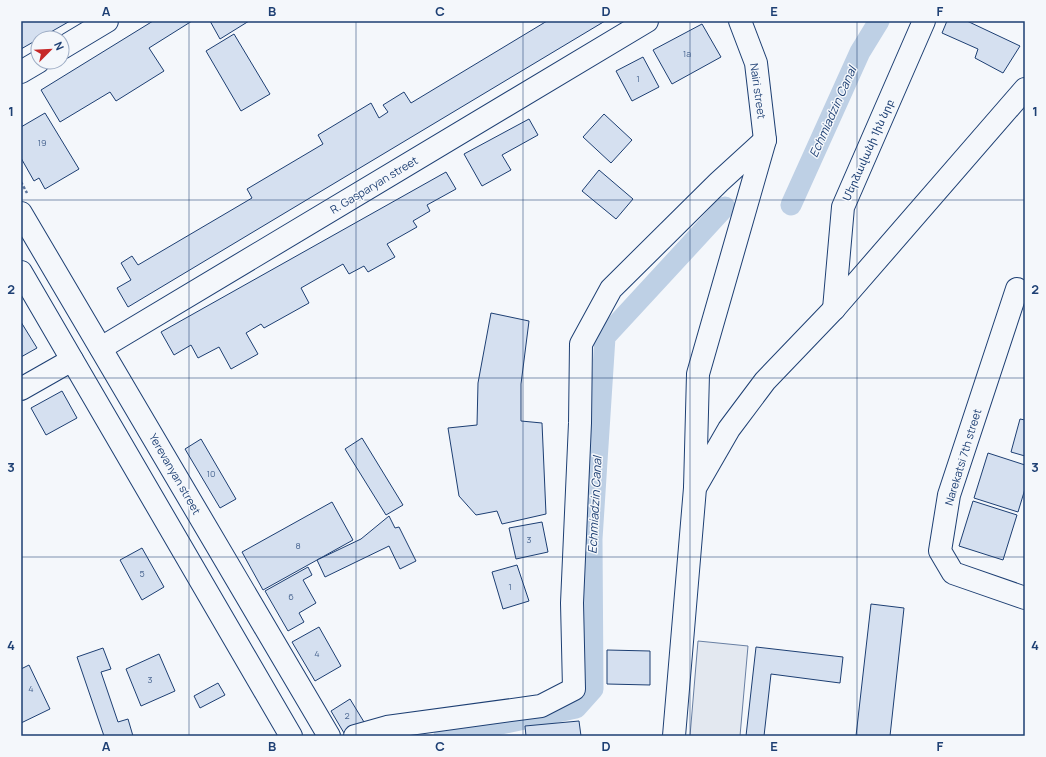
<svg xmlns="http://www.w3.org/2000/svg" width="1046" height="757" font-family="Manrope,'Noto Sans Armenian',sans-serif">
<rect width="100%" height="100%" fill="#f4f7fb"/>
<polygon fill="#e3e8f0" stroke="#687fa3" points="698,641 748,646 740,736 690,736"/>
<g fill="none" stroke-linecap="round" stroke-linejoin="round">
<g stroke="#bed0e5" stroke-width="21">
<polyline points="791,205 860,52 879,21"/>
<polyline points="444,736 576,708 593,689 592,539 605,337 725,207"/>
</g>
</g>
<g fill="#d5e0f0" stroke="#1d3f73">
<polygon points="21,21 70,21 21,49"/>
<polygon points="153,21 192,21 149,48 164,71 116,101 110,92 60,122 41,90"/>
<polygon points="210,21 249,21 220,39"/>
<polygon points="547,21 605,21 128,307 117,288 131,280 121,263 132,256 138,265 252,198 247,189 323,144 318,135 371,103 379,118 388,112 383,105 404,92 411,103"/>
<polygon points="947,21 967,21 1020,46 1003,73 975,58 978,49 942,33"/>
<polygon points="702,24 721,57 672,84 653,50"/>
<polygon points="234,34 270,94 241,111 206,51"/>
<polygon points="643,57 659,87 632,101 616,71"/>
<polygon points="45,113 79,169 45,189 39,178 34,181 21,158 21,127"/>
<polygon points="604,114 632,140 611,163 583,137"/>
<polygon points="529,119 538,135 502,155 511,170 482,186 464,154"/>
<polygon points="599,170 633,199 616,219 582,191"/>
<polygon points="446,172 456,189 427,205 430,211 413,221 417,227 387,244 395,257 368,272 364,266 349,274 343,264 301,288 309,303 264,328 261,324 246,333 258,354 231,369 219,347 198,358 191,345 174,355 161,332"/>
<polygon points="491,313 529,321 521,384 521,421 542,423 546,514 502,524 497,511 476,515 459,496 448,428 477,425 478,383"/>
<polygon points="21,322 37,348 21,357"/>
<polygon points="62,391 77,418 46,435 31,408"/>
<polygon points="1020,419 1025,420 1025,456 1011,452"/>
<polygon points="362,438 403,505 386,515 345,449"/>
<polygon points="201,439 236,499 220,508 185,449"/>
<polygon points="988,453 1025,465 1025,489 1018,512 974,498"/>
<polygon points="973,501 1017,515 1003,560 959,546"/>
<polygon points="332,502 353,540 263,590 242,552"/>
<polygon points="389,516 395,528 399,527 416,561 400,569 389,546 325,577 317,560 361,539"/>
<polygon points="542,522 548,552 516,559 509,528"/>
<polygon points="142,548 164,587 142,600 120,560"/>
<polygon points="517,565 529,601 503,609 492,572"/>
<polygon points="308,567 312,575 303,580 316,603 299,613 304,622 288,631 265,591"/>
<polygon points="871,604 904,608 890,736 856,736"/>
<polygon points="319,627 341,666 315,681 292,642"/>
<polygon points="756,647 843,657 840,683 771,674 764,736 746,736"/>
<polygon points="103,648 111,669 101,672 118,722 128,719 133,736 104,736 77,657"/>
<polygon points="607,650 650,651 650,685 607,684"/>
<polygon points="159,654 175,691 141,706 126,669"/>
<polygon points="29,665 50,709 21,723 21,669"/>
<polygon points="218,683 225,695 200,708 194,696"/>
<polygon points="350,699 364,722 344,733 331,711"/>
<polygon points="579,721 581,736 526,736 525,726"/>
</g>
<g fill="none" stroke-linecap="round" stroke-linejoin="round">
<g stroke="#1d3f73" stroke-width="24">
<g id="minor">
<polyline points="62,48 107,21"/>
<polyline points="21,72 38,62"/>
<polyline points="1017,289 949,495 940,551 953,573 1025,598"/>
<polyline points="834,309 843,207 924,21"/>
<polyline points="101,348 647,21"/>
<polyline points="21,389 72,360"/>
<polyline points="695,488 698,374 765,140 756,63 740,21"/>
<polyline points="355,736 387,727 541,706 574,689 572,603 580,423 581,344 611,289 719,182 765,140"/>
</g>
</g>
<g stroke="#1d3f73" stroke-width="24">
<polyline id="major" points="674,736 695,488 729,429 765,381 834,309 1025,89"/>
</g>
<g stroke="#1d3f73" stroke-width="24">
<g id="highway">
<polyline points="21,213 329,736"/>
<polyline points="21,272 291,736"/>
</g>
</g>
<polyline stroke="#5e769c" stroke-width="2.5" stroke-dasharray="3 2" stroke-linecap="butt" points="21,182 27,193"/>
<use href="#minor" stroke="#f4f7fb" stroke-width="22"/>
<use href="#major" stroke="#f4f7fb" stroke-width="22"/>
<use href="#highway" stroke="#f4f7fb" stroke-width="22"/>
</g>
<path fill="none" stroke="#1d3f73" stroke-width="1" stroke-opacity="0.55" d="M189 21V736M356 21V736M523 21V736M690 21V736M857 21V736M21 200H1025M21 378H1025M21 557H1025"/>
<g text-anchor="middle" stroke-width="3" stroke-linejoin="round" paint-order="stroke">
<g font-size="9" fill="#4b6792">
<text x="687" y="57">1a</text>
<text x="638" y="82">1</text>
<text x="42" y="146">19</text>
<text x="211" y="477">10</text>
<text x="529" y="543">3</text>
<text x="298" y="549">8</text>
<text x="142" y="577">5</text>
<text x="510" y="590">1</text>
<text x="291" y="600">6</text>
<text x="317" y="657">4</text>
<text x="150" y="683">3</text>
<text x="31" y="692">4</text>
<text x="347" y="719">2</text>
</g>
<g font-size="11" fill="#1d3f73" stroke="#f4f7fb">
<text transform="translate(758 91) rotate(82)" y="4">Nairi street</text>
<text transform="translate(868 150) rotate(-66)" y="4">Մերձավանի 1ին նրբ</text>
<text transform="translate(374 185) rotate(-31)" y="4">R. Gasparyan street</text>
<text transform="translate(963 457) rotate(-73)" y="4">Narekatsi 7th street</text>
<text transform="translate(175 474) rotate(60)" y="4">Yerevanyan street</text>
</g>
<g font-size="12" font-style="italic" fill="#1d3f73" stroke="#f4f7fb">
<text transform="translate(833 112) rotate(-66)" y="4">Echmiadzin Canal</text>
<text transform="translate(595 505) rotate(-87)" y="4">Echmiadzin Canal</text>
</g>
</g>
<rect width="1046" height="757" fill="none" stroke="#f4f7fb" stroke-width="44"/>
<g transform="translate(50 50) rotate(66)"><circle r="19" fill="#f4f7fb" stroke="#9eadc5"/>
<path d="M0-3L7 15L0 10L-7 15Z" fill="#c62828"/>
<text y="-6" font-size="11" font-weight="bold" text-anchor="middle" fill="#1d3f73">N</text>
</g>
<rect x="22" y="22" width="1002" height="713" fill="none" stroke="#1d3f73" stroke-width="1.5"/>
<g font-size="13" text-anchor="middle" font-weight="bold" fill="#1d3f73">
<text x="106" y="16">A</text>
<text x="272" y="16">B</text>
<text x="440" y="16">C</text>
<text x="606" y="16">D</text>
<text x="774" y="16">E</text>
<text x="940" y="16">F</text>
<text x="11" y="116">1</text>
<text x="1035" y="116">1</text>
<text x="11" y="294">2</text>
<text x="1035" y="294">2</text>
<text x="11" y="472">3</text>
<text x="1035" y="472">3</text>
<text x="11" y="650">4</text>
<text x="1035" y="650">4</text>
<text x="106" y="751">A</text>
<text x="272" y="751">B</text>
<text x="440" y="751">C</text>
<text x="606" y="751">D</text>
<text x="774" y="751">E</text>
<text x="940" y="751">F</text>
</g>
</svg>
